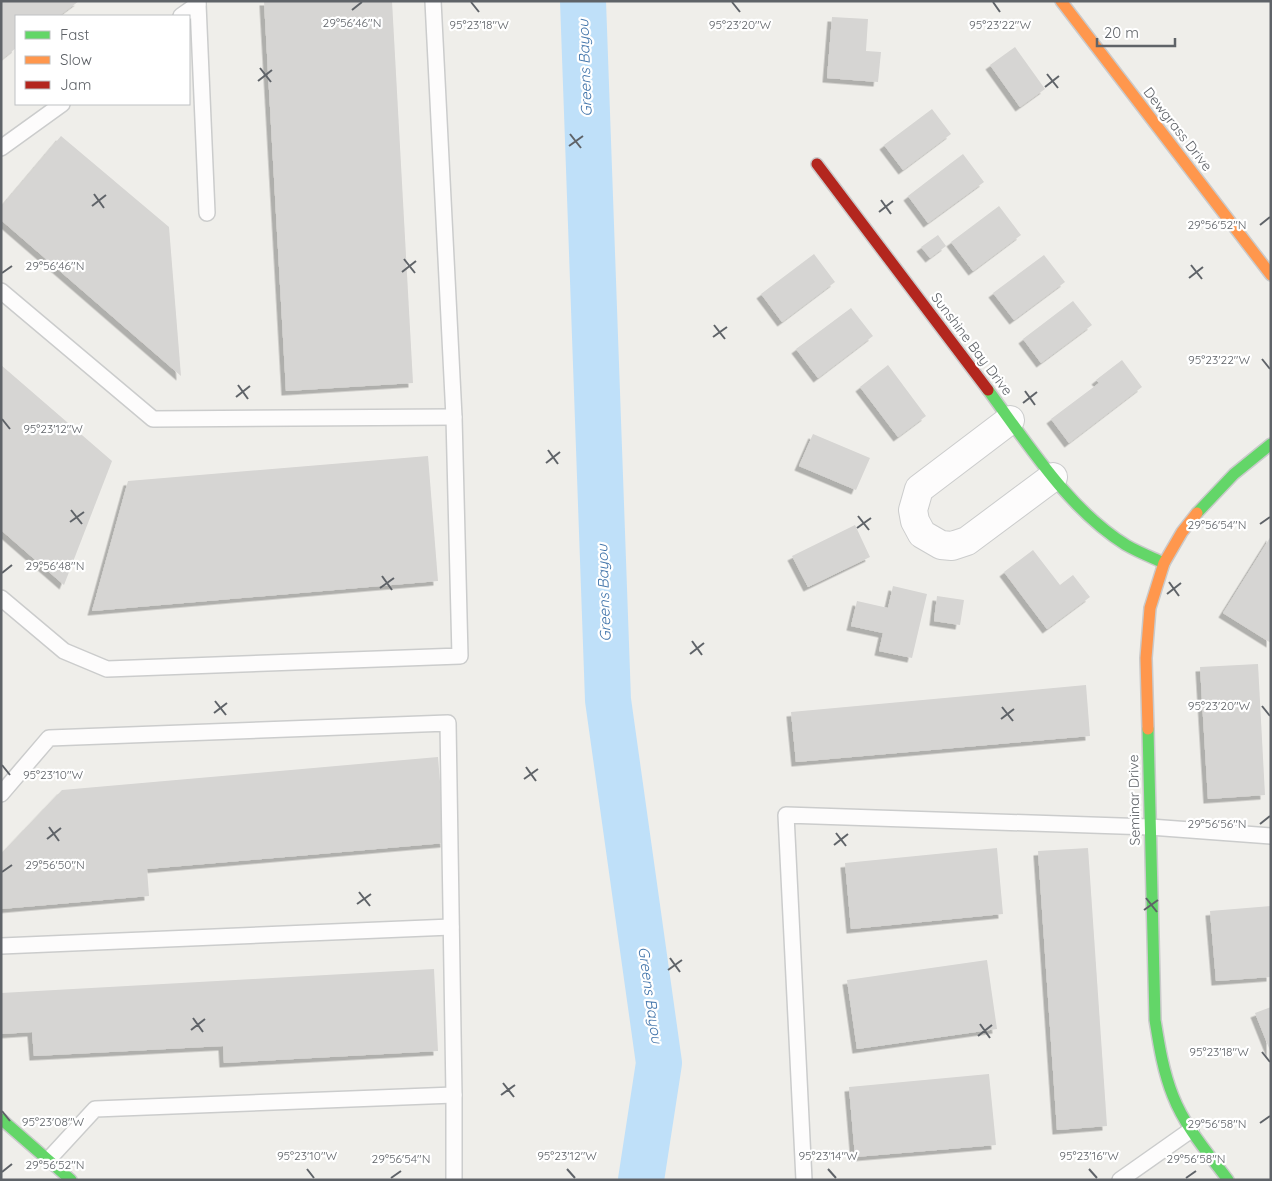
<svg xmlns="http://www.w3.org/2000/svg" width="1272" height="1181" font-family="Quicksand,sans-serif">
<defs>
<filter id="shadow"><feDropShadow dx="-4.5" dy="4.5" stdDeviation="0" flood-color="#0004"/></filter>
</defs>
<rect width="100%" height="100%" fill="#efeeea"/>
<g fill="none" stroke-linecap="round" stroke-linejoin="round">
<polyline stroke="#bfe0f9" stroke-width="46" points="583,1 608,700 659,1063 641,1180"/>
</g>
<g fill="#d6d5d3" filter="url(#shadow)">
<polygon points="1,1 79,1 59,16 16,16 16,48 1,60"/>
<polygon points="264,1 392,1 413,383 286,391"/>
<polygon points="832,17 868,19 866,51 881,52 878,82 827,78"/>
<polygon points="1015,47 1045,89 1020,107 990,65"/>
<polygon points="932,109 951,134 903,170 884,145"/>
<polygon points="61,136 169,227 181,376 1,220 1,207"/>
<polygon points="963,154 984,182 928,223 908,196"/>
<polygon points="999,206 1021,235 973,271 951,242"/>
<polygon points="938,235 946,246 930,258 921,247"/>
<polygon points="814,254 835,282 782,322 761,294"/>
<polygon points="1044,255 1065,282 1014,320 993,293"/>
<polygon points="1073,301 1092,325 1041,363 1023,339"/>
<polygon points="851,308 873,336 818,378 796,349"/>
<polygon points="1122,360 1142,387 1069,443 1051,419 1099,383 1096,380"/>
<polygon points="1,365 112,461 64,585 1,530"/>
<polygon points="888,365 926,416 898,437 860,387"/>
<polygon points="813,434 870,458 856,490 799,466"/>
<polygon points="428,456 438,581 92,611 128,481"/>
<polygon points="855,525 870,557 808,587 792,556"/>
<polygon points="1271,536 1271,643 1223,613"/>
<polygon points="1033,550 1060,585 1073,575 1090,597 1047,629 1004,572"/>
<polygon points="893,586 927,594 912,658 879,651 883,633 851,626 857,601 888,608"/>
<polygon points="937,596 964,600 960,625 934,621"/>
<polygon points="1258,664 1265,795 1208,799 1200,667"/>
<polygon points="1086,685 1090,736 796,762 791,712"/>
<polygon points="438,757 445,843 147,869 149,896 1,909 1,854 62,790"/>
<polygon points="997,848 1003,914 851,929 845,863"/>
<polygon points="1088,848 1107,1126 1057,1130 1038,851"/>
<polygon points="1271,906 1271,977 1216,981 1210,911"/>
<polygon points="987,960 997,1029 857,1049 847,980"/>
<polygon points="434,969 438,1051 224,1063 223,1046 34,1056 32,1032 2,1034 1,993"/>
<polygon points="1271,1007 1271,1053 1255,1013"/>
<polygon points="989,1074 996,1145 855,1157 849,1087"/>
</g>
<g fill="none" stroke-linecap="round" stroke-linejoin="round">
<g stroke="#cbcccc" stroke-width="18">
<g id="lane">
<polyline points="198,4 207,213"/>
<polyline points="181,16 198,4 198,1"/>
<polyline points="1,148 62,104"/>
<polyline points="1,291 153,419 454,417"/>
<polyline points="1,598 64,651 107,669 460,656 454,417 433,1"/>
<polyline points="1,794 49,738 448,723 454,1095 454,1180"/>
<polyline points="1,946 451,927"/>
<polyline points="48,1160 95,1109 454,1095"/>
<polyline points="804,1180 786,815 1150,827 1271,836"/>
<polyline points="1120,1180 1191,1130"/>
</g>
</g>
<g stroke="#cbcccc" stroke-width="30">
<polyline id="street" points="1010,420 919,489 913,510 915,521 922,534 941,545 952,546 967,541 1053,477"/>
</g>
<g stroke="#cacacb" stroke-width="14">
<g id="fast">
<path d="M988 390C1028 444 1068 509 1126 545 1138 552 1151 557 1164 563"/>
<polyline points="1197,513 1234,474 1271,444"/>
<path d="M1148 729 1155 1020C1159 1045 1163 1071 1173 1096 1185 1127 1208 1153 1228 1180"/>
<polyline points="1,1119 71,1180"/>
</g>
</g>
<g stroke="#cacacb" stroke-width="14">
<g id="slow">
<polyline points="1061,1 1271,275"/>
<polyline points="1148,729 1146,658 1150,608 1164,563 1182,532 1197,513"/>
</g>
</g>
<g stroke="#cacacb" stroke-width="14">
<polyline id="jam" points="817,164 988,390"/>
</g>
<use href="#lane" stroke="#fdfcfc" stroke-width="15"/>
<use href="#street" stroke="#fdfcfc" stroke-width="28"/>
<use href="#fast" stroke="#63d668" stroke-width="11"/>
<use href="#slow" stroke="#ff974d" stroke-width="11"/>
<use href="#jam" stroke="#b3261e" stroke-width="11"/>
</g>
<path fill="none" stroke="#5f6368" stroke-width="2" d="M471 2 479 12M732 2 740 12M993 2 1000 12M352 10 362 2M260 68 271 82M1047 74 1058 88M258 81 272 70M1045 87 1059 76M570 134 581 148M569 146 583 136M94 194 104 208M881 200 891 214M92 206 106 195M879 212 893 201M1260 225 1270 217M404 259 415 273M1191 265 1202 279M402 272 416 261M2 273 12 266M1189 278 1203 267M714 325 725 339M713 337 727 327M1262 359 1270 369M238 385 248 399M1025 391 1035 405M236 397 250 386M1023 403 1037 392M2 419 10 429M548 450 558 464M546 463 560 452M71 510 82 524M858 516 869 530M70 522 84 512M1260 524 1270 517M857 528 871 518M2 573 12 565M382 576 392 590M1169 582 1179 596M380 588 394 578M1167 594 1181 583M692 641 702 655M690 654 704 643M215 701 226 715M1262 706 1270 716M1002 707 1013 721M214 713 227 703M1001 719 1014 709M2 765 10 775M526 767 536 781M524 779 538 769M1260 824 1270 816M49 827 59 841M836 833 846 846M47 839 61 828M834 845 848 834M2 872 12 865M359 892 370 906M1146 898 1157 912M357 904 371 894M1144 910 1158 900M670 958 680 972M668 970 682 960M193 1018 203 1032M980 1024 990 1038M191 1030 205 1019M978 1036 992 1025M1262 1052 1270 1062M503 1083 514 1097M501 1095 515 1085M2 1111 10 1121M1260 1123 1270 1116M307 1169 314 1178M567 1169 575 1178M828 1169 836 1178M1089 1169 1097 1178M2 1172 12 1164M391 1178 401 1171M1186 1178 1196 1171"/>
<g text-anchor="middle" stroke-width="4.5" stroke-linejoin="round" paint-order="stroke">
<g font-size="14" fill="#5f6368" stroke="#fff">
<text transform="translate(1178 129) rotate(52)" y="5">Dewgrass Drive</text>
<text transform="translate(972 344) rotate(53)" y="5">Sunshine Bay Drive</text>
<text transform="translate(1134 800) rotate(-91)" y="5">Seminar Drive</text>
</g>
<g font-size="15" font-style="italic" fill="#4174aa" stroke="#fff">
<text transform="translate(585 68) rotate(-92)" y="5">Greens Bayou</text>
<text transform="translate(604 593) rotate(-92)" y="5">Greens Bayou</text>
<text transform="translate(650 995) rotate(82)" y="5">Greens Bayou</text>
</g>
</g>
<g font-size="12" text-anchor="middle" fill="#5f6368" stroke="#fff" stroke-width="4.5" stroke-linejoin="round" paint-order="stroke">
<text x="352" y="27">29°56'46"N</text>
<text x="479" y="29">95°23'18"W</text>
<text x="740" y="29">95°23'20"W</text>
<text x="1000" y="29">95°23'22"W</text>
<text x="1217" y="229">29°56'52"N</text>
<text x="55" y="270">29°56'46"N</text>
<text x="1219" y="364">95°23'22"W</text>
<text x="53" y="433">95°23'12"W</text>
<text x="1217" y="529">29°56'54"N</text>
<text x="55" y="570">29°56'48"N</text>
<text x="1219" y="710">95°23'20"W</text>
<text x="53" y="779">95°23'10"W</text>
<text x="1217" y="828">29°56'56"N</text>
<text x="55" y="869">29°56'50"N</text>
<text x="1219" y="1056">95°23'18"W</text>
<text x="53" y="1126">95°23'08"W</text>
<text x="1217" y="1128">29°56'58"N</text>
<text x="307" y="1160">95°23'10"W</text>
<text x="567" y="1160">95°23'12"W</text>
<text x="828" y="1160">95°23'14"W</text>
<text x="1089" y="1160">95°23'16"W</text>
<text x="401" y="1163">29°56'54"N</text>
<text x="1196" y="1163">29°56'58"N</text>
<text x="55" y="1169">29°56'52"N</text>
</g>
<rect width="1272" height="1181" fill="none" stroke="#5f6368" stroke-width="5"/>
<rect x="15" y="15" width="175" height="90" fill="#ffffff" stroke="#bfc1c3"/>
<rect x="25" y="31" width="25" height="8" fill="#63d668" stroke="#bfc1c3"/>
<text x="60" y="40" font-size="15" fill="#5f6368">Fast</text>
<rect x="25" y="56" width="25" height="8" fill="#ff974d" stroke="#bfc1c3"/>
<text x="60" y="65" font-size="15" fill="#5f6368">Slow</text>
<rect x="25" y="81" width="25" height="8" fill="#b3261e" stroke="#bfc1c3"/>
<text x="60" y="90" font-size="15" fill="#5f6368">Jam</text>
<path d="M1097 38v8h78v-8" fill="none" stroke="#5f6368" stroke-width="2.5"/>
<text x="1104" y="38" font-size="15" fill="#5f6368" stroke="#ffffff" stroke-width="4" paint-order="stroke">20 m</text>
</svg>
